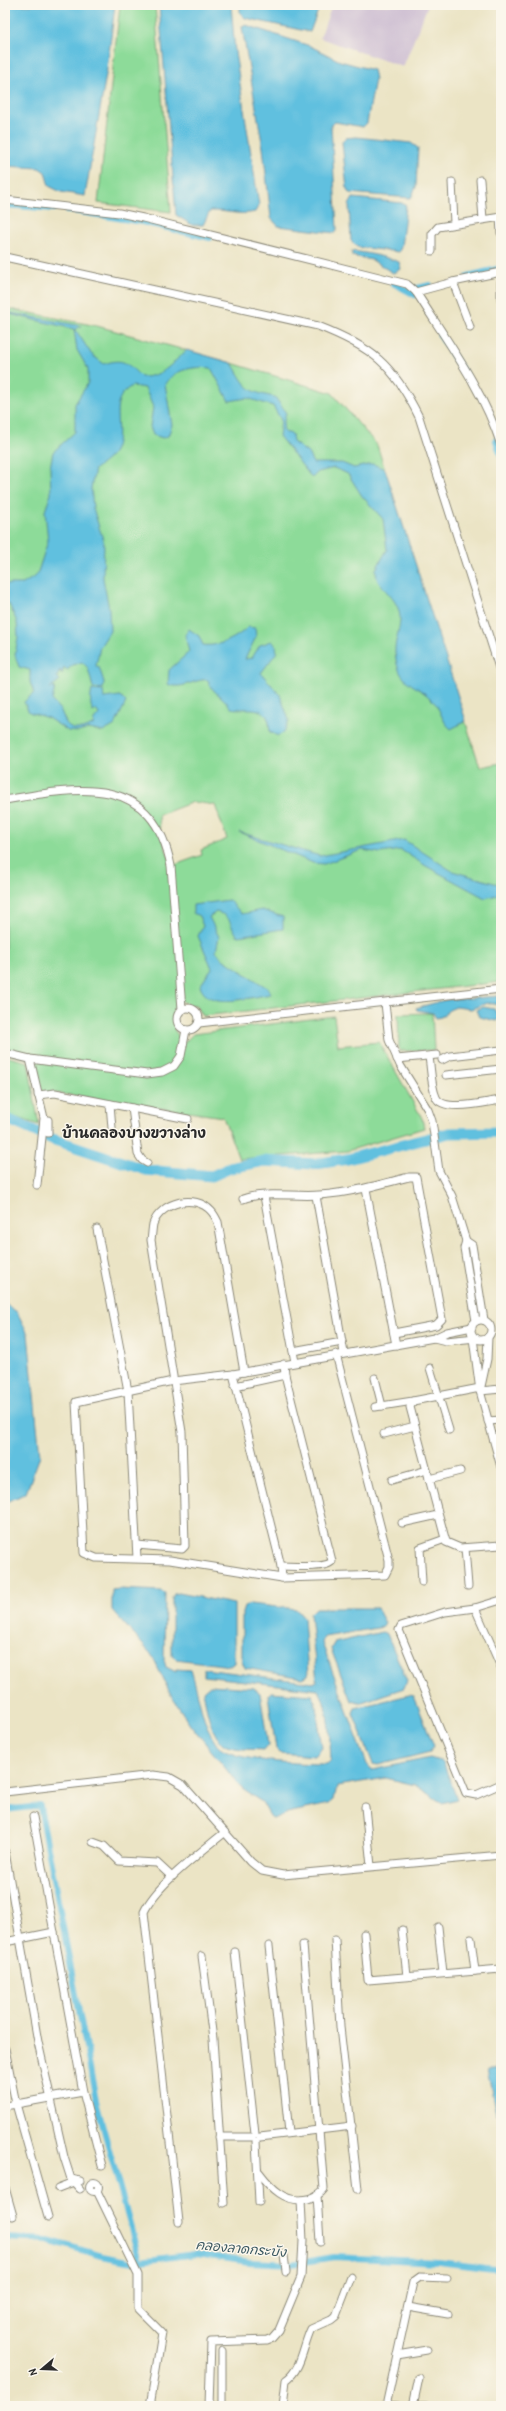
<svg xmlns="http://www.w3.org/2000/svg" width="506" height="2411" font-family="'Patrick Hand','Playpen Sans Thai',sans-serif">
<rect width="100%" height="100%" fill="#fbf7ec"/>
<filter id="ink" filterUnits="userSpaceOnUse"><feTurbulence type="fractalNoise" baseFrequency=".025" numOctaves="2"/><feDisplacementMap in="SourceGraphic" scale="8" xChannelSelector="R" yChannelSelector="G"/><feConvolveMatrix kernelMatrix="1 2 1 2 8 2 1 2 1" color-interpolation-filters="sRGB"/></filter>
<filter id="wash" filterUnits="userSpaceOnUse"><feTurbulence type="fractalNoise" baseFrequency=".012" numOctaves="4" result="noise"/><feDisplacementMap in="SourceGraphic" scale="16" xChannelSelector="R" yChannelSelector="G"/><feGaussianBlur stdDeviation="0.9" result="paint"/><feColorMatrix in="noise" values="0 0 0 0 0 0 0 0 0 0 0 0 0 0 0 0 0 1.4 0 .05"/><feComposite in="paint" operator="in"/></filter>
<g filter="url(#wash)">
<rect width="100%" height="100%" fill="#ebe4c5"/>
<polygon fill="#cdbed2" points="332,5 428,5 403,67 320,38"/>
<g fill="#8ddb99" stroke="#5c8362" fill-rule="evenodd">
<polygon points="120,5 155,5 171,212 98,203"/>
<path d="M5 308 97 326 218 359 332 393 377 445 480 767 501 763V982L203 1016 196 1005H188L181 1000 173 1009 175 1031 184 1043 193 1034 334 1016 338 1046 379 1042 422 1118 424 1128 347 1151 239 1159 223 1117 55 1093 38 1095 30 1059 5 1053ZM193 802 215 805 227 839 201 850 202 855 172 866 160 832 159 815Z"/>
<polygon points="432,1013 434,1050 399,1051 398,1014"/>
<polygon points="5,1056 28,1062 39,1125 5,1114"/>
</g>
<g fill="#61c0df" stroke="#467685">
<polygon points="5,5 115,5 107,69 85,196 61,192 49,186 45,172 39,168 5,166"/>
<path d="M159 5H231L235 52 259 205 255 212C239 216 226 210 210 211L203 225H192L176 215Z"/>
<polygon points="240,5 320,5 310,32 245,18 240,13"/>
<polygon points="246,25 310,46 340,61 373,70 375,79 367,123 363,127 335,122 331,126 337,229 335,233 278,226 271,218 263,148 242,27"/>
<polygon points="356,137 411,143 418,148 416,187 411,198 349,193 347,189 342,142 345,138"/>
<polygon points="353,198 402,203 406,206 401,247 399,252 357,247 351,241 349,205"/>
<path d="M352 251C368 253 383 256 399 262L401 269 393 273 372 260 352 256Z"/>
<path d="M5 312 82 326 75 329 92 355 104 364C124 357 128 364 141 377 163 377 171 364 187 350L232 363C246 387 247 392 275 397L286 413 283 424 284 432 292 434 293 442 308 453 313 463H342L354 468 373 464 385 469 466 721 451 729C441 721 441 709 433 701 415 681 399 688 395 653 394 638 403 626 399 611 395 597 383 590 378 581 376 577 376 572 376 569L387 550 383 519 362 496 348 474 334 468 318 472 312 478 279 436 281 420 273 406 247 398 229 401 211 368C195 366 174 369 165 384L172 425 168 436 163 438 153 435 150 427 153 407 145 388 132 386C106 400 124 427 115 449 112 457 102 464 95 469L91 488 93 508 104 543 103 578 109 609 110 631 100 647 96 666 99 667 104 682 103 689 93 688 88 668 82 662 73 665 67 670 64 667 62 674 60 670 57 677 60 680 50 688 55 687 52 701 61 711 66 723 72 729H82L93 725 94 720 99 714 96 710 93 712C90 705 90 698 92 690L103 691 104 698 120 696 126 702 115 725 103 732 89 729 78 732 68 731 48 718 29 712 24 702 34 693 30 682V670L19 667 15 655 18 637 17 622 9 604 5 600V584H23L37 575 48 541 45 511 51 494 50 468 53 452 75 432V404L88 383V369L77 350 74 329 5 313Z"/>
<path d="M248 627 255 628 256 637 245 659 252 658 260 645 272 641 276 646 277 652 261 673 280 695 289 720 284 732 278 736 270 732C269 728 270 723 268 719 262 704 244 711 231 708 223 695 213 695 208 680 195 678 181 691 168 684L169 670 189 652 185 635 189 629 199 636 203 645C219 647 237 638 248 627Z"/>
<polygon points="239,832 320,856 404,840 452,871 501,885 501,894 485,898 426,866 401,850 380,853 362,850 324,864 313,863"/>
<path d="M229 900 242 914 262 910 283 917V929L238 936C228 924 233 916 216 912L209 917 219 937 216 951 221 958 269 989 271 994C252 997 207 1011 200 986L212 968 198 936 203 926 199 916 193 913V905Z"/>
<polygon points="501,996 501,1005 487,1003 471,1009 456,1007 449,1010 441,1017 436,1018 433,1013 417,1010 416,1008 445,1000"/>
<polygon points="483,1007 494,1009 500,1018 496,1021 479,1017 476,1010"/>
<polygon points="5,1304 17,1312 28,1334 40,1456 26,1493 5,1503"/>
<path d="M120 1589 161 1591 165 1593 164 1660 166 1667 176 1672V1669L191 1670C199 1694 202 1724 217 1745 229 1762 306 1764 327 1764L331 1760C330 1744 329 1702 318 1690L204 1676V1669L313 1683 317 1681 310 1614 316 1608H377L385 1623 383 1627 324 1637 322 1643 368 1767 372 1770 430 1758 443 1762 457 1799 442 1803 415 1785 386 1778 337 1786 334 1800 329 1804 287 1813 274 1819 270 1816 262 1802 242 1789 190 1724 172 1697 151 1654 112 1610V1590Z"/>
<polygon points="179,1593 234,1604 234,1663 230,1666 176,1659 172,1656 172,1598 174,1594"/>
<polygon points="250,1604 296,1609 304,1618 308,1675 303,1678 245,1668 242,1661 242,1612 244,1606"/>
<polygon points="382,1632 387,1634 407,1681 404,1688 359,1703 351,1701 331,1649 334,1643"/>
<path d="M210 1685 254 1688 260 1693 268 1745 264 1750C253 1749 237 1750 227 1746 211 1740 206 1705 203 1691Z"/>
<polygon points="271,1692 312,1695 315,1700 322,1748 315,1756 280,1753 276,1749 268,1695"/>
<polygon points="409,1695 414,1696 434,1746 430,1752 378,1765 373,1764 353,1713 355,1708"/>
<polygon points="487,2069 501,2069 501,2119 496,2114"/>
</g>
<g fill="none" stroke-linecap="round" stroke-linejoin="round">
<g stroke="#61c0df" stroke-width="6">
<polyline points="5,205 54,209"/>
<polyline points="68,210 142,222 210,238"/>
<polyline points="468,276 501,268"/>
<polyline points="393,283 415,295"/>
<polyline points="410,290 430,285"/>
<polyline points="440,335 466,376"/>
<polyline points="496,440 501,456"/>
<polyline points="5,1810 40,1806 97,2105 140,2261"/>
<polyline points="5,2238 48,2240 102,2256 132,2262 196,2254 249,2262 291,2264 334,2257 439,2262 501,2270"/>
</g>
<polyline stroke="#61c0df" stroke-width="11" points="5,1118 52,1139 146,1170 212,1176 230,1168 264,1161 315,1164 348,1159 449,1133 501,1132"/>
</g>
</g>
<g filter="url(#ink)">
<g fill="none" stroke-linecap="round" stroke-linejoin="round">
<g stroke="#8b8878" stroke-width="9">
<g id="minor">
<polyline points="480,180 483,219"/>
<polyline points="452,182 454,223"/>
<path d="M5 200 119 213 143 218 407 284 416 292C447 341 483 389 501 445"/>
<polyline points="500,217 501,233"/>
<polyline points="432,251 432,234 438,227 501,217"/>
<path d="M5 257 318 326C372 347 393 364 419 417L501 674"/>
<polyline points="501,282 501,299"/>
<polyline points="416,292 453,282"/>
<polyline points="470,327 453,282 501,272"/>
<path d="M5 800C77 787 153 772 171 866L182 1009"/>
<polyline points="385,1003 389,1040 400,1065 428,1110 432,1121 439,1171 452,1196 466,1241 464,1248 476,1321"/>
<circle cx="188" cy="1019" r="11"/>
<polyline points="199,1023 501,989"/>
<polyline points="5,1053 30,1059 90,1067 147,1074 162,1072 174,1066 181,1056 186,1030"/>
<path d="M429 1057C431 1069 431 1086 436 1097 442 1113 486 1102 501 1100"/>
<polyline points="30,1059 44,1118 37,1185"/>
<polyline points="397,1059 437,1055"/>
<polyline points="442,1060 450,1056 501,1050"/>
<polyline points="446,1075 501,1069"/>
<polyline points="38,1095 55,1093 188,1119"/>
<polyline points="110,1104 112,1128"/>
<polyline points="132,1108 138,1154 142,1160 147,1163"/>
<polyline points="48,1120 48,1133"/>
<polyline points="366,1189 396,1345"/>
<polyline points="264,1196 295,1362"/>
<polyline points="316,1196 344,1353"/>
<path d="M243 1199C262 1191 296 1197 319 1195 350 1193 379 1185 409 1177H416L442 1319 436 1325 394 1333"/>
<polyline points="97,1229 128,1391 137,1558"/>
<polyline points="466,1241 472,1245 484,1320"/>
<circle cx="481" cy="1330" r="10"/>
<polyline points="488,1337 487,1359 480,1391 501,1389"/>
<polyline points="434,1338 446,1341 476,1338"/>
<polyline points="473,1338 480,1391 501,1467"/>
<polyline points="293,1351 342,1342"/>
<polyline points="336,1354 389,1560 389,1567 385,1575 282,1578 170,1560 96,1558 84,1553 76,1402 173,1381 233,1374 434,1338 447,1332 472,1327"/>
<polyline points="430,1368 449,1430"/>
<polyline points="233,1374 281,1566 282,1578"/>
<polyline points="375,1378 382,1406"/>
<polyline points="235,1386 285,1375"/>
<polyline points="480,1388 413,1401 410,1407 446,1542 460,1548 501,1545"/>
<polyline points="375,1407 413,1401"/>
<polyline points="488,1421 501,1420"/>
<polyline points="384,1434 415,1426"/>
<polyline points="429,1479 460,1471"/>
<polyline points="392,1480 427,1470"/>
<polyline points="402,1523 438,1515"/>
<path d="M137 1545 182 1549 185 1546 182 1432 151 1240C152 1235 152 1229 153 1224 161 1202 195 1193 211 1211 214 1214 216 1218 218 1222L244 1372"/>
<polyline points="465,1548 468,1586"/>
<path d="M281 1566C291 1566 327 1569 332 1561L285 1375 284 1364"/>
<polyline points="422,1582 420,1548 445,1539"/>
<polyline points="501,1600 475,1608 445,1612 401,1626 399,1630 466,1793 476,1795 501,1784"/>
<polyline points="475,1608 501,1667"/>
<polyline points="5,1792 153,1775 169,1777 183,1785 251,1862 262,1871 283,1875 501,1855"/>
<polyline points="365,1807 371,1866"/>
<polyline points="33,1817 83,2092 102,2166"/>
<polyline points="93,1842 104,1846 119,1861 157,1863 172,1877"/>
<polyline points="5,1852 38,2042 64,2157 71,2179"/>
<polyline points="438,1927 443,1973"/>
<polyline points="402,1930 407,1976"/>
<polyline points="364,1934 368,1980 501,1969"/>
<polyline points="471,1939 475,1971"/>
<polyline points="335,1940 340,2027 358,2189"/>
<polyline points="5,1942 54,1932"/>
<polyline points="269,1946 289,2132"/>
<polyline points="235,1952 255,2134"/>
<polyline points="202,1956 213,2039 224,2203"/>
<polyline points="5,2049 16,2104 48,2217"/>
<polyline points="5,2106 83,2092"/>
<polyline points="219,2137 252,2137"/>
<polyline points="260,2137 352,2126"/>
<polyline points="256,2141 259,2202"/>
<path d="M259 2172C271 2188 286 2204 308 2199 314 2197 320 2195 324 2189L303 1945"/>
<polyline points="80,2181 71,2179 80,2189"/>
<circle cx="94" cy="2187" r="4.5"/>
<polyline points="5,2188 13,2216"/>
<polyline points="58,2188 76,2181"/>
<polyline points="97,2191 138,2275 138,2309 162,2333 150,2406"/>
<polyline points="317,2195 320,2242"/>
<path d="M179 2222 144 1912C157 1884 200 1853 224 1833"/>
<polyline points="284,2255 286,2272"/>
<polyline points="408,2307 448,2314"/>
<polyline points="397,2355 427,2350"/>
<polyline points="386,2405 398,2406"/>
<polyline points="209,2406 211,2342 267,2340 272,2338 279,2330 301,2277 303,2241 301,2200"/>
<polyline points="222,2406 222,2351"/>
<path d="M283 2406 286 2380C302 2369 303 2345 311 2329L331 2320 336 2316 351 2277"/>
<polyline points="386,2406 413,2282 420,2277 447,2278"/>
<polyline points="412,2406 426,2406"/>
<polyline points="413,2406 419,2378"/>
</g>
</g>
<use href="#minor" stroke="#fff" stroke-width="7"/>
</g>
</g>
<g text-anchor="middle" stroke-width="3" stroke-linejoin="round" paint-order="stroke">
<g font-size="13" font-style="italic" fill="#3b5861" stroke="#fbf7ec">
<text transform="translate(241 2248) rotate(5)" y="5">คลองลาดกระบัง</text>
</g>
<g font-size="14" font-weight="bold" fill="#2b2b2b" stroke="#fbf7ec">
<text x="134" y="1138">บ้านคลองบางขวางล่าง</text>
</g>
</g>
<rect width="506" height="2411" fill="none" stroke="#fbf7ec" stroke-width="20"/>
<g transform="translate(42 2369) rotate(251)" stroke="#fbf7ec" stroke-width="3" paint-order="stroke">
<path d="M0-3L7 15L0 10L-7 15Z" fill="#2b2b2b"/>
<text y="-6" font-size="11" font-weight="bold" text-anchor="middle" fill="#2b2b2b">N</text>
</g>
</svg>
